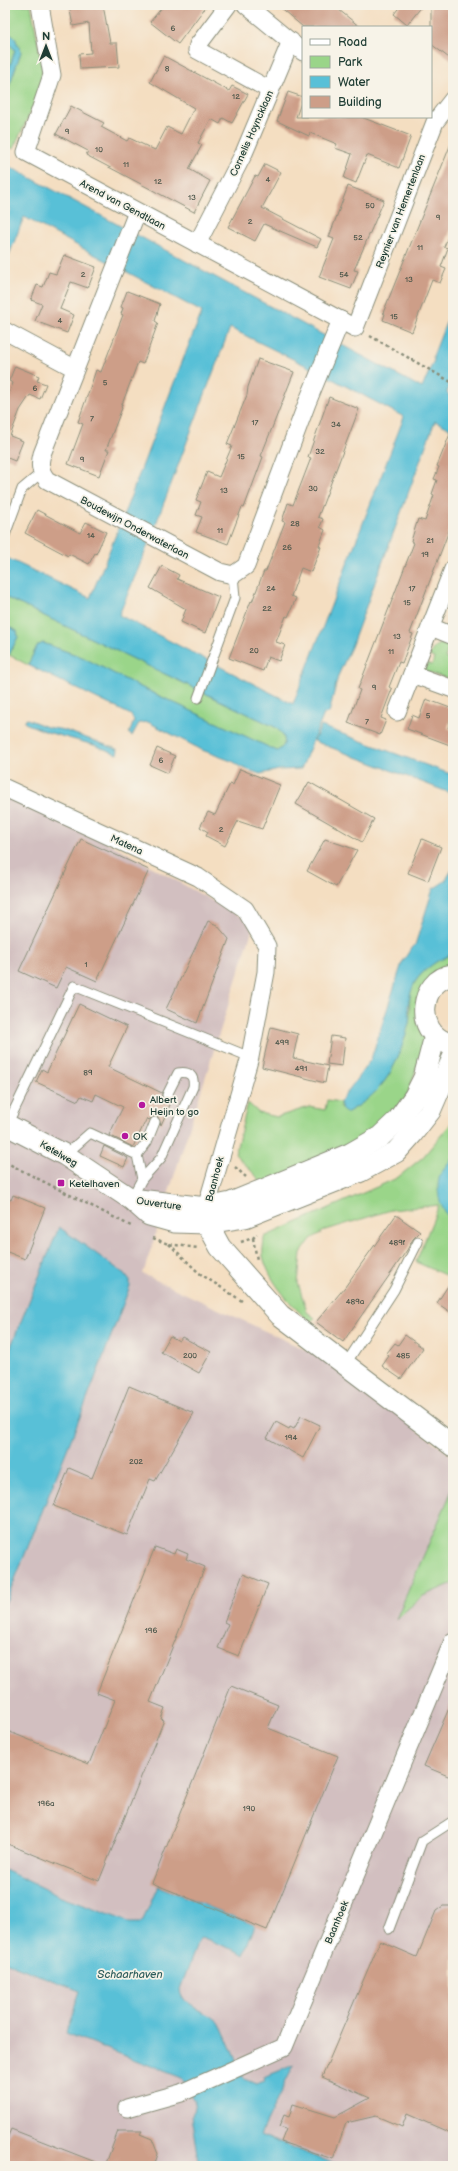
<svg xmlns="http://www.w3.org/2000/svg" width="458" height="2171" font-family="'Balsamiq Sans',sans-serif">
<rect width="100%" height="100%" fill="#f7f3e8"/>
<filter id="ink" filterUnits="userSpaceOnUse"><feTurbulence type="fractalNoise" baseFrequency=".025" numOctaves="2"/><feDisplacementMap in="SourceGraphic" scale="8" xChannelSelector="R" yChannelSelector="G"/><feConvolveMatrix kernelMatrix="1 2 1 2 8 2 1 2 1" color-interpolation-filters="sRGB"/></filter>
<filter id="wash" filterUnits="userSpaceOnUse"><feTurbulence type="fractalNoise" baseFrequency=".012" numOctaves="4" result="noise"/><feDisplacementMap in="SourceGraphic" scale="16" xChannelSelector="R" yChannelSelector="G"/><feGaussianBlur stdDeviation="0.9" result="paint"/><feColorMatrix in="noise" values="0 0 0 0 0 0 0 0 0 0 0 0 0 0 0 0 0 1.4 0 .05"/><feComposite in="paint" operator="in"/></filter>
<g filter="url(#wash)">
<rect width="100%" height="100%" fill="#f4dec1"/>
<polygon fill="#d2bfc0" points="5,785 254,924 143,1274 323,1358 453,1457 453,2166 5,2166"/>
<g fill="#9ad589" stroke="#5c895e">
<path d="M5 5H31L43 71C42 95 23 127 13 149L5 144V98L21 52 15 38 5 30Z"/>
<polygon points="5,39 15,50 5,82"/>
<path d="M5 597 275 727C284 734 290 744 277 751L136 685 82 657 43 643 37 646 28 665 9 655 18 637 17 631 5 625Z"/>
<path d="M444 643 450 644 445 658 453 661V680L424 671 427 663 432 665 434 658 429 656C433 648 436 645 444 643Z"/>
<path d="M453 951V968L439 975 427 1037 406 1099 371 1134 261 1185 257 1177 235 1154 248 1103 259 1113 277 1117 309 1107 325 1110 327 1100 340 1102V1107L346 1113C386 1092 398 1064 409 1023 412 1012 406 999 414 984 419 975 427 968 436 962 442 958 448 958 453 951Z"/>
<path d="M453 1121V1158L441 1174 451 1220H453V1235H451L447 1276 416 1262 439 1205 391 1210 326 1230 311 1239 301 1253 298 1283 307 1312 315 1318 310 1323C291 1304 269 1282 263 1256 262 1250 264 1243 264 1237L397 1178 423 1157Z"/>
<polygon points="453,1488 453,1583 423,1596 396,1619"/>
</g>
<g fill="#59c0d7" stroke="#3c7e86" fill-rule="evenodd">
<polygon points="5,30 15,38 21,52 5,98 5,82 15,50 5,39"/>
<path d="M5 164 422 388 434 360 433 356 453 305V373L447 392 453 401V430L435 421 351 647 338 676 329 713 324 714 301 769 279 770 260 774 240 767 234 762 202 750 148 722 139 723 132 736 129 734 134 721 131 715 28 665 37 646 43 643 82 657 136 685 277 751C290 744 284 734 275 727L5 597V557L90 598C130 504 163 407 202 312L24 217 5 265V222L10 209 5 206ZM230 328 321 373 404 417 293 704 119 615 148 545Z"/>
<polygon points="5,625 17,631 18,637 9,655 5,653"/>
<polygon points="27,719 47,727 64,730 114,748 118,750 117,754 94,745 47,732 25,723 24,721"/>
<polygon points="321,726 453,775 453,794 314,741"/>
<path d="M453 868V951C448 958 442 958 436 962 427 968 419 975 414 984 411 990 408 1002 408 1008 409 1013 410 1019 409 1023 398 1064 386 1092 346 1113L342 1110 340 1102 371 1059 402 963 410 950 415 945 433 889 445 881Z"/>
<path d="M453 1158V1220C440 1213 434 1187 441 1173 445 1168 449 1163 453 1158Z"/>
<polygon points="59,1227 126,1275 130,1280 130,1286 86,1402 5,1604 5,1361"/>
<path d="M5 1870 61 1897 129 1922H140L143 1920 158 1886 255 1925 244 1954 204 1938 199 1939 180 1989C182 2007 206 2011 218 2021 221 2023 240 2071 244 2079L256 2084 265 2081 264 2077 294 2065 260 2135 339 2166H200L192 2116 195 2102 182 2078 66 2033 80 1991 5 1962Z"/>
</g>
<g id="blocks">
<g fill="#cd9e88">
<polygon points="69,5 103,5 110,43 117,43 119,67 80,69 79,54 91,53 89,23 73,26"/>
<polygon points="164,5 207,5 178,44 150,22"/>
<polygon points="277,5 333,5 360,27 303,27"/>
<polygon points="401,5 423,5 407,25 394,14"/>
<polygon points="431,5 453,5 453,61 431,44"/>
<polygon points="164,56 229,91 232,86 248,94 232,123 223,118 220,124 211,119 198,143 202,145 189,169 210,181 194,212 86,155 88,151 56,134 71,106 104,123 101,127 127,141 129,138 155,150 167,127 181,134 194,108 150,82"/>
<polygon points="288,92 303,97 296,117 361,117 411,136 399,168 367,155 356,183 344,178 352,154 335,148 337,144 310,133 309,136 277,121"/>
<polygon points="452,141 453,224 444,247 448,248 441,267 446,269 440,283 432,280 412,332 383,320 385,314 383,313"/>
<polygon points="265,164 281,172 262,208 321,239 317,247 264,224 255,241 228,227 255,176 258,177"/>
<polygon points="348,186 384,200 354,270 358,271 351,289 319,277 334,239 329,237"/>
<polygon points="64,255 96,267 88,288 71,282 60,309 74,315 67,333 35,321 42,304 31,300 37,285 43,287 49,272 56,274"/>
<polygon points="127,291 160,304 155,321 158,323 143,364 138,362 121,407 122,408 106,450 109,450 99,476 68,464 83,424 78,422 91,385 96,370 101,372 123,315 121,314 123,308 121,307"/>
<polygon points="258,359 294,372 261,456 263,457 244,508 242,507 228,544 196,532 202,517 196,515 201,502 196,500 207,472 219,477 232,446 227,444 247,395 248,387"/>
<polygon points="15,366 39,376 37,381 46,384 40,399 30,395 20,410 10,436 23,441 15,461 5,457 5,405 13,383 9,381"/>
<polygon points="329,397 359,409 318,517 323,519 320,527 325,530 319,546 321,547 311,572 301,568 291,596 296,598 288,617 286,616 276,642 285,645 279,661 268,657 263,671 229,658 251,601 252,602 264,571 266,571 285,522 282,521 288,503 293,505 311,458 308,457"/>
<polygon points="452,429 453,520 410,633 413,634 402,663 399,662 389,687 392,689 381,718 386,720 380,735 348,723 360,690 358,689 414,543 411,541 418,519 425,521 434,495 432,494 437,480 434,479 439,467 437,466"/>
<polygon points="37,510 80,533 86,522 106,532 96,554 95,553 89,564 69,554 68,556 25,533"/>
<polygon points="162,566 179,575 177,579 219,597 205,633 181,622 186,609 150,588"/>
<polygon points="426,699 453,709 448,728 453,730 450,745 407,729 412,715 419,718"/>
<polygon points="157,748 175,756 168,773 150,765"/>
<polygon points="240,769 280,785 262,829 238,821 225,846 206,836 208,832 200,827 208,812 215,815 230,784 233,785"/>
<polygon points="309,782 374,819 362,842 296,804"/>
<polygon points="81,839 149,870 97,981 66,967 56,988 19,971"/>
<polygon points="325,839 357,850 336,887 307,871"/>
<polygon points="422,839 441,847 428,881 408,873"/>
<polygon points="208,921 217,925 229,939 197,1023 166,1009"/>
<polygon points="79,1004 127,1027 108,1067 162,1093 162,1098 165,1100 173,1098 161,1125 158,1117 154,1116 149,1120 147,1118 133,1147 109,1135 123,1107 96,1094 93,1101 81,1096 78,1101 36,1082 42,1069 47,1072"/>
<polygon points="271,1027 298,1034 293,1058 328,1066 325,1083 262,1067"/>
<polygon points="331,1036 345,1038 342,1066 327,1064"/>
<polygon points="104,1146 128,1158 124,1167 100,1156"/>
<polygon points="13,1195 45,1208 25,1259 5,1251 5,1198 11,1200"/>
<polygon points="396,1215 420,1232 413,1239 407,1250 343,1342 316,1322 345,1287"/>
<polygon points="453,1278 453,1314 437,1303"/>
<polygon points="405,1335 423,1348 401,1379 382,1366 389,1356 386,1354 395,1343 398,1345"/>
<polygon points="170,1336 179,1341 182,1337 211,1352 199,1373 161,1352"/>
<polygon points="129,1386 194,1413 155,1481 150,1479 127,1535 54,1506 69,1468 92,1478"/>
<polygon points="301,1416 320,1425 303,1458 267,1438 276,1422 289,1429 290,1427 294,1429"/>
<polygon points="155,1547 174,1554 176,1549 188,1554 186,1559 205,1567 150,1702 165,1708 161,1719 164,1720 99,1881 5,1843 5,1730 89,1764 115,1700 97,1693"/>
<polygon points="243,1574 268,1584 239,1656 218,1648 228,1624 224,1622"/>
<polygon points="231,1686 278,1705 268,1728 338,1756 267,1930 152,1883"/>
<polygon points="453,1699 453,1778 424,1766"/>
<polygon points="443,1906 453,1906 453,2134 407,2114 402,2127 376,2116 346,2123 333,2159 281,2142 286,2129 279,2127 284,2115 289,2117 293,2104 335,2117 370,2098 322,2077 380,1941 417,1957 436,1911"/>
<polygon points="11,2129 103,2165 103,2166 5,2166 5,2143"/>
<polygon points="118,2131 142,2131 140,2134 152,2139 158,2154 154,2166 105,2166"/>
</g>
</g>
</g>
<g filter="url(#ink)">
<use href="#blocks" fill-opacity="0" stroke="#8a8e7a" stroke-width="1"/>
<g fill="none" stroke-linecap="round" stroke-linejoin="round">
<g stroke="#8a8e7a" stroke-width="11">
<g id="service">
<polyline points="5,535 22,489 41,473"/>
<polyline points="198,698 235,598 233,575"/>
<polyline points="7,1125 74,986 250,1057"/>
<polyline points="65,1155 90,1133 137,1155 142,1179"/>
<polyline points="137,1155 147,1142 155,1122"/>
<path d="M131 1199 142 1179 161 1158 193 1087C195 1075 188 1071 178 1073L167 1095"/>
<polyline points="345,1365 394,1290 418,1242"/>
<polyline points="389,1929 422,1841 453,1821"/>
</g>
</g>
<g stroke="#8a8e7a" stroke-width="19">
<g id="minor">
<polyline points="40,5 52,75 26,152 355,328 435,122 453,99"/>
<polyline points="228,5 198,45 197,50 270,90"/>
<polyline points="246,5 303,52"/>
<path d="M137 212 42 454C39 465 40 471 47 480L220 572 233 575 246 566 307 403 341 320"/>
<polyline points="197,244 244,153 291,41"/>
<polyline points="5,331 74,368"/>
<polyline points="431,627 453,636"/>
<polyline points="412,674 453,689"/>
<polyline points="397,712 453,569"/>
<polyline points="5,788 198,877 245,909 267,946 266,972 250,1057 206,1208"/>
<polyline points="127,2108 181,2093 284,2047 453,1641"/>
</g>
</g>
<g stroke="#8a8e7a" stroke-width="23">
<g id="tertiary">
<path d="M447 1043C414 1032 419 980 453 975"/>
<polyline points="5,1124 65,1155 131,1199 149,1215 174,1222 207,1223 245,1217 361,1171 396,1152 412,1134 430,1111 453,1058"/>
<polyline points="131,1199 206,1208 231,1203 350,1154 380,1137 398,1120 415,1096 424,1078 435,1036"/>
<polyline points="206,1209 207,1223 220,1247 280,1315 453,1446"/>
</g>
</g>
<g stroke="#8a8e7a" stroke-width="2.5" stroke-dasharray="3 3" stroke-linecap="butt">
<polyline points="370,336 453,383"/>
<polyline points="5,1162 131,1226"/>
<polyline points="235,1167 246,1177"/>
<polyline points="153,1238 168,1244 198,1248"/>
<polyline points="253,1238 257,1260"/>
<polyline points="241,1242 253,1238 257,1234"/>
<polyline points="169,1244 199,1273 242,1301"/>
</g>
<use href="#service" stroke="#fff" stroke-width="9"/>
<use href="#minor" stroke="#fff" stroke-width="17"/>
<use href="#tertiary" stroke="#fff" stroke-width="21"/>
</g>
</g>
<g fill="#b5179e" stroke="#f7f3e8" stroke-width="1.5">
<circle cx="142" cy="1105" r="4"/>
<circle cx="125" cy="1136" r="4"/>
<rect x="57" y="1179" width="8" height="8" rx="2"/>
</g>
<g text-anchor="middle" stroke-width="3.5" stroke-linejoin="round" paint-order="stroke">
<g font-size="8" fill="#4a5549">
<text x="173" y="31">6</text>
<text x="167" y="71">8</text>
<text x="236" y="99">12</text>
<text x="67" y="134">9</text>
<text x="99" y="152">10</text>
<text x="126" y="167">11</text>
<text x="268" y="182">4</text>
<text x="158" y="184">12</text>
<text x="192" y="200">13</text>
<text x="370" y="208">50</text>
<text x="438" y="220">9</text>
<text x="250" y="224">2</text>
<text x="358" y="240">52</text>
<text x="420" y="250">11</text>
<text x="83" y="277">2</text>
<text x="344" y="277">54</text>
<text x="409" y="282">13</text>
<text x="394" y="319">15</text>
<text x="60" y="323">4</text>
<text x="105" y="385">5</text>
<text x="35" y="391">6</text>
<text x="92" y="421">7</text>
<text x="255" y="425">17</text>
<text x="336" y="427">34</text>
<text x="320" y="454">32</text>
<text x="241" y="459">15</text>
<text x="82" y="462">9</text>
<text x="313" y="491">30</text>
<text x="224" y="493">13</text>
<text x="295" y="526">28</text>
<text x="220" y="533">11</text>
<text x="91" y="538">14</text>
<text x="430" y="543">21</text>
<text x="287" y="550">26</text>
<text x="425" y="557">19</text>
<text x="271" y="591">24</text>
<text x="412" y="591">17</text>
<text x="407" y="605">15</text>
<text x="267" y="611">22</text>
<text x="397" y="639">13</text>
<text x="254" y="653">20</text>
<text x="391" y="654">11</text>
<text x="374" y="690">9</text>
<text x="428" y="718">5</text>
<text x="367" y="724">7</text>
<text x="161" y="763">6</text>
<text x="221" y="832">2</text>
<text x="86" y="967">1</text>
<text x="282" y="1045">499</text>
<text x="301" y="1071">491</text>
<text x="88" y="1075">89</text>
<text x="397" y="1245">489f</text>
<text x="355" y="1304">489a</text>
<text x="190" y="1358">200</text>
<text x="403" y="1358">485</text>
<text x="291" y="1440">194</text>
<text x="136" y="1464">202</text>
<text x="151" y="1633">196</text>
<text x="46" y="1806">196a</text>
<text x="249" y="1811">190</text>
</g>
<g font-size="10" fill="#1f3d34" stroke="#f7f3e8">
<text transform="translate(251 133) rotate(-66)" y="4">Cornelis Hoyncklaan</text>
<text transform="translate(123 204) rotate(28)" y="4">Arend van Gendtlaan</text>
<text transform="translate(400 211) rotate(-69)" y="4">Reynier van Hemertenlaan</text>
<text transform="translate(135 527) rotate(28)" y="4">Boudewijn Onderwaterlaan</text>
<text transform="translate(127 844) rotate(25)" y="4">Matena</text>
<text transform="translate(59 1153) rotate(30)" y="4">Ketelweg</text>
<text transform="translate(214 1179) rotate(-75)" y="4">Baanhoek</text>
<text transform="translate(159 1203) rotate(8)" y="4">Ouverture</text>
<text transform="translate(336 1922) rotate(-67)" y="4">Baanhoek</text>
</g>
<g font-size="10" fill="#1f3d34" stroke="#f7f3e8" text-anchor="start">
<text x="150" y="1103">Albert<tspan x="150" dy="12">Heijn to go</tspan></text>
<text x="133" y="1140">OK</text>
<text x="69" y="1187">Ketelhaven</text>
</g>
<g font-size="11" font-style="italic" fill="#2e5e5d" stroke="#f7f3e8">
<text x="130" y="1978">Schaarhaven</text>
</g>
</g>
<rect width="458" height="2171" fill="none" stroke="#f7f3e8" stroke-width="20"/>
<rect x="302" y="26" width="130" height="92" fill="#f7f3e8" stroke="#a1aaa0"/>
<rect x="310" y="39" width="20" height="6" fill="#ffffff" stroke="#a1aaa0"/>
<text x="338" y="46" font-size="12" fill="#1f3d34">Road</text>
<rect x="310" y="56" width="20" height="12" fill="#9ad589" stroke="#a1aaa0"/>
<text x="338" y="66" font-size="12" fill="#1f3d34">Park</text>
<rect x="310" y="76" width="20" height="12" fill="#59c0d7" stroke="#a1aaa0"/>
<text x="338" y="86" font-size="12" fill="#1f3d34">Water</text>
<rect x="310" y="96" width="20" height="12" fill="#cd9e88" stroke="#a1aaa0"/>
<text x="338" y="106" font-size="12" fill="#1f3d34">Building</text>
<g transform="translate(46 46)" stroke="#f7f3e8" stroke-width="3" paint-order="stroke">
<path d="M0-3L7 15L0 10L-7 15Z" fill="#1f3d34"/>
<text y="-6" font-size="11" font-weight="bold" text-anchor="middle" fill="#1f3d34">N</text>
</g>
</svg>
